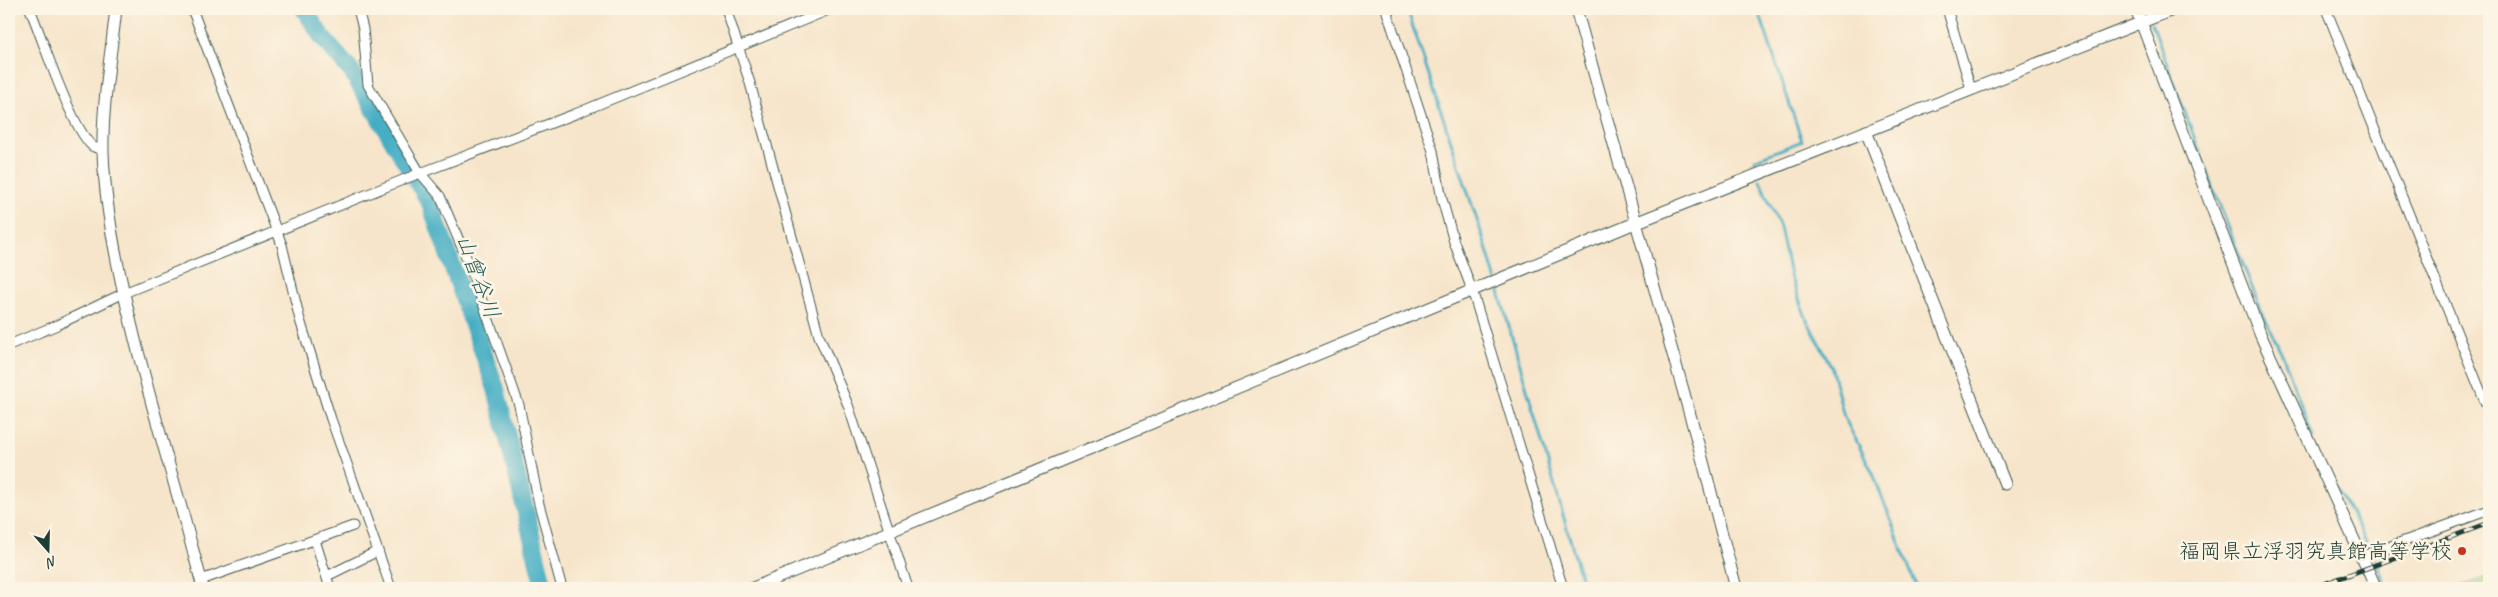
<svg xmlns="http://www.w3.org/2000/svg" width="2498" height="597" font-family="Caveat,'Klee One',sans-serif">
<rect width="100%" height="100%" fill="#fcf5e5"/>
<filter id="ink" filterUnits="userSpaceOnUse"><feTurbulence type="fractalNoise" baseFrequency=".02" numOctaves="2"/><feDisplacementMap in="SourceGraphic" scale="10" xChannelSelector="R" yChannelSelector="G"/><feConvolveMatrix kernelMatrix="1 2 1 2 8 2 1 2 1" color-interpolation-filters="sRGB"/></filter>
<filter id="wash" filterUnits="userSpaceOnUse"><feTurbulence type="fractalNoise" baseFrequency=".0096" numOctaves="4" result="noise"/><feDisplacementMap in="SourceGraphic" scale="20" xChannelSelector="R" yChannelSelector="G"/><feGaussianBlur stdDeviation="1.12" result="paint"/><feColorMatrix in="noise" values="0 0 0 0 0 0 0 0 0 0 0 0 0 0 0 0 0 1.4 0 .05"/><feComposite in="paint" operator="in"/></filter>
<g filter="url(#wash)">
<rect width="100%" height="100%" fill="#f7e5cb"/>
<polygon fill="#90c273" stroke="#588054" points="2489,576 2489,588 2454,588"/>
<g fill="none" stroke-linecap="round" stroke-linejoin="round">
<g stroke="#45aec4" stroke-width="3">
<polyline points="1407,9 1487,250 1584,588"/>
<polyline points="2152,23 2214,191 2261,310 2283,356 2313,437"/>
<polyline points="1756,165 1754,160 1802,141 1758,9"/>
<polyline points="1760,181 1780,227 1790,276 1807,320 1831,366 1844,417 1872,471 1917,588"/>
<polyline points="2334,483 2369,547"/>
<polyline points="2376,559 2386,588"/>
</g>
<polyline stroke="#45aec4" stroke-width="18" points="304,9 322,37 352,72 430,203 496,389 544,588"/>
</g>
</g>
<g filter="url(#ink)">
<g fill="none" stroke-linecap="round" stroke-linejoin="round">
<g stroke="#3f564b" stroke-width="11">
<g id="minor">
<path d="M30 9C43 40 70 125 92 146 95 148 100 149 103 150"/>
<polyline points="192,9 282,245 300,320 331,419 391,588"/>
<polyline points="358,9 363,29 368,85 420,173 440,196 469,264 519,405 539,504 562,588"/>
<polyline points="726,9 750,83 819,336 848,405 908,588"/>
<polyline points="1386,9 1433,151 1442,199 1454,242 1472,290 1563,588"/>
<polyline points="1947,9 1971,89"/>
<polyline points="2326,9 2489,412"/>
<polyline points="9,345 57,325 124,293 410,177 575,114 831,9"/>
<polyline points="315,540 330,588"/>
<polyline points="2361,557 2489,510"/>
<polyline points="327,576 378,551"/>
<polyline points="201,580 353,526"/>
</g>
</g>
<g stroke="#3f564b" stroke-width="13">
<g id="tertiary">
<path d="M116 9C111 55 102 104 103 152 105 209 117 267 131 323 152 412 180 499 203 588"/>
<polyline points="1576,9 1701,454 1736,588"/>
<polyline points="2136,9 2261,336 2376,588"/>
<polyline points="1866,131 2005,484"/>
<polyline points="753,588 1635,223 2175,9"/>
</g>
</g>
<use href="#minor" stroke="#fff" stroke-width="9"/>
<use href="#tertiary" stroke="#fff" stroke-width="11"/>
<g stroke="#1f3d34" stroke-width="5">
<polyline id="rail" points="2313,588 2489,523"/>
</g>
<use href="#rail" stroke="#fcf5e5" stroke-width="3" stroke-dasharray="9" stroke-linecap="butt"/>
</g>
</g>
<circle fill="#c8321e" stroke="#fcf5e5" stroke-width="2" cx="2462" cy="551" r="5"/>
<g text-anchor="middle" stroke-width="5" stroke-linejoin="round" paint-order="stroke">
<g font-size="21" fill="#1f3d34" stroke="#fcf5e5" text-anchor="end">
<text x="2452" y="558">福岡県立浮羽究真館高等学校</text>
</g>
<g font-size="22" font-style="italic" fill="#2a5f5f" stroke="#fcf5e5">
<text transform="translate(479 276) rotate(70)" y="8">山曾谷川</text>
</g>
</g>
<rect width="2498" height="597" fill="none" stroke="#fcf5e5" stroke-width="30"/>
<g transform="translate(48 550) rotate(160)" stroke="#fcf5e5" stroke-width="4" paint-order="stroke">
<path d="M0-4L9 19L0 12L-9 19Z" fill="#1f3d34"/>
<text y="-8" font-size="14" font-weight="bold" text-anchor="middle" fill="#1f3d34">N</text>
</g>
</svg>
